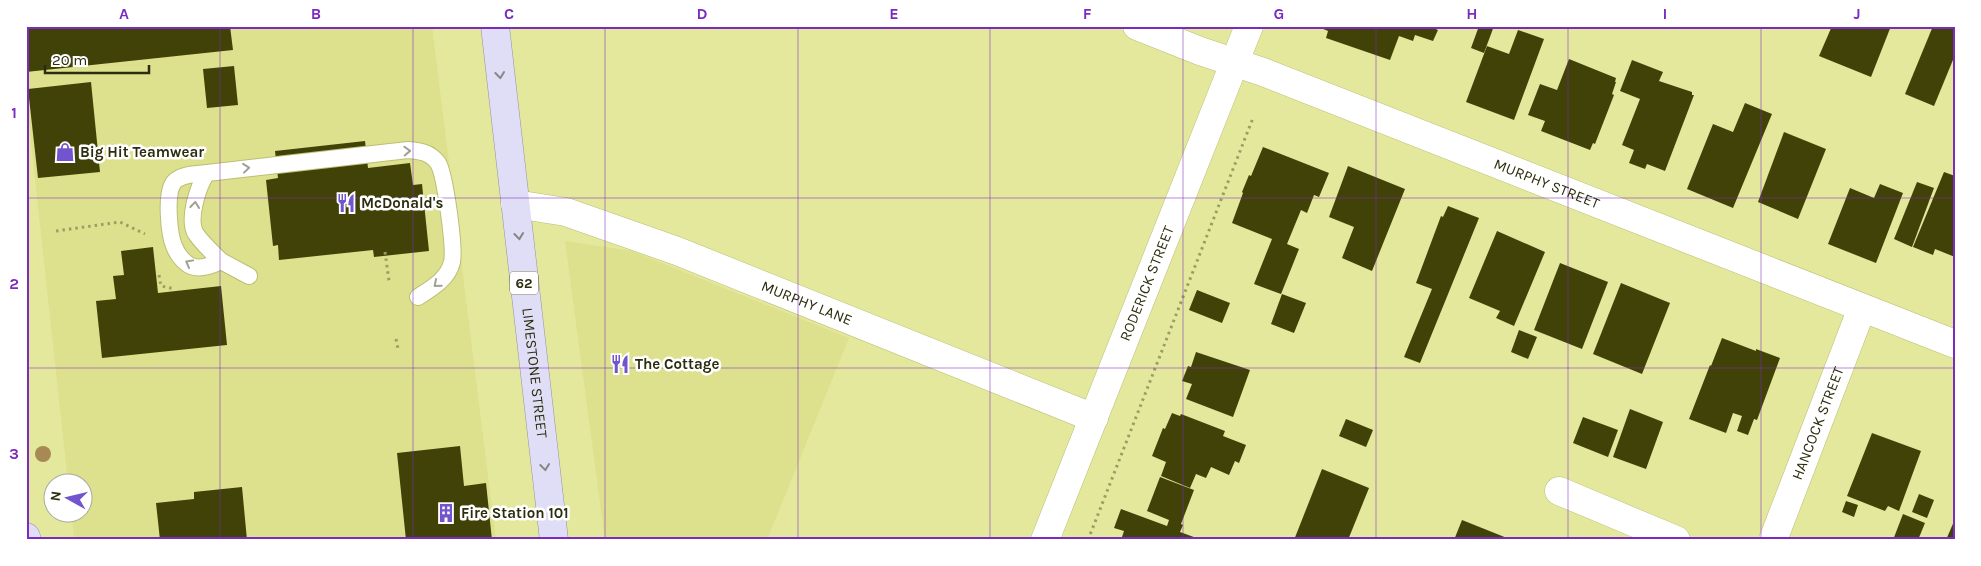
<svg xmlns="http://www.w3.org/2000/svg" width="1981" height="566" font-family="Karla,sans-serif">
<rect width="100%" height="100%" fill="#e4e89c"/>
<g fill="#dde08c">
<polygon points="26,26 432,26 496,540 74,540 72,514 82,514 82,484 68,483 26,96"/>
<polygon points="565,241 632,251 849,338 767,540 605,540"/>
</g>
<g fill="#414207">
<polygon points="26,26 230,26 233,50 26,72"/>
<polygon points="1316,26 1429,26 1438,30 1433,41 1415,35 1413,41 1399,36 1390,60 1326,38 1328,31"/>
<polygon points="1479,26 1494,26 1484,53 1471,48"/>
<polygon points="1832,26 1891,26 1871,77 1819,56"/>
<polygon points="1933,26 1955,26 1955,55 1934,106 1905,94"/>
<polygon points="1518,30 1544,39 1514,120 1466,102 1487,46 1509,54"/>
<polygon points="1569,59 1616,78 1615,82 1616,82 1612,94 1614,95 1595,144 1593,143 1590,150 1541,131 1545,121 1528,115 1540,84 1557,90"/>
<polygon points="1632,60 1663,72 1659,81 1692,92 1692,95 1694,95 1665,171 1647,164 1645,169 1629,163 1634,150 1622,145 1640,99 1620,91"/>
<polygon points="234,66 238,105 207,108 203,69"/>
<polygon points="91,82 100,172 38,178 28,89"/>
<polygon points="1745,103 1772,114 1733,208 1687,189 1713,124 1733,132"/>
<polygon points="1784,132 1826,149 1798,219 1758,202"/>
<polygon points="365,141 368,168 410,163 413,185 422,184 429,251 374,257 373,250 279,260 278,245 273,246 266,180 278,178 275,151"/>
<polygon points="1263,147 1329,173 1319,197 1314,195 1307,213 1301,210 1287,244 1299,249 1281,294 1254,284 1272,239 1232,223 1243,193 1242,192 1249,175 1251,176"/>
<polygon points="1348,166 1405,189 1372,271 1342,258 1354,227 1329,217"/>
<polygon points="1944,172 1955,176 1955,257 1935,249 1933,255 1913,247"/>
<polygon points="1917,182 1934,188 1912,247 1894,239"/>
<polygon points="1880,184 1903,193 1876,263 1828,244 1850,188 1874,198"/>
<polygon points="1448,206 1479,218 1420,363 1404,357 1432,289 1416,283 1441,216 1443,217"/>
<polygon points="1497,231 1545,252 1514,326 1496,318 1500,311 1469,298"/>
<polygon points="153,247 158,293 221,286 227,345 102,358 96,301 116,299 113,276 124,275 121,251"/>
<polygon points="1560,263 1608,282 1582,349 1534,330"/>
<polygon points="1621,283 1670,303 1642,374 1593,354"/>
<polygon points="1197,290 1230,303 1222,323 1189,310"/>
<polygon points="1282,294 1306,303 1294,333 1271,324"/>
<polygon points="1519,330 1537,337 1528,359 1511,352"/>
<polygon points="1722,338 1756,351 1756,349 1780,358 1757,420 1754,419 1748,435 1737,431 1742,416 1733,413 1726,433 1689,419 1710,365 1711,366"/>
<polygon points="1196,352 1250,370 1233,417 1186,399 1192,384 1182,381 1188,366 1191,367"/>
<polygon points="1630,409 1663,422 1646,469 1613,457"/>
<polygon points="1172,413 1180,416 1181,414 1225,431 1223,436 1246,445 1239,463 1235,461 1229,475 1211,467 1206,478 1196,474 1190,488 1161,476 1166,462 1152,456 1163,428 1165,429"/>
<polygon points="1583,417 1618,430 1608,457 1573,443"/>
<polygon points="1346,419 1373,430 1366,447 1339,436"/>
<polygon points="1872,433 1921,451 1899,511 1888,506 1885,511 1847,496"/>
<polygon points="460,446 464,486 486,483 492,540 406,540 397,453"/>
<polygon points="1322,469 1369,488 1348,540 1294,540"/>
<polygon points="1160,477 1194,490 1181,524 1183,525 1180,532 1202,540 1121,540 1124,531 1114,528 1121,509 1167,526 1169,520 1147,511"/>
<polygon points="242,487 247,540 160,540 156,503 194,499 194,492"/>
<polygon points="1919,494 1934,500 1927,518 1912,512"/>
<polygon points="1846,501 1858,505 1854,517 1842,512"/>
<polygon points="1903,514 1925,523 1918,540 1893,540"/>
<polygon points="1955,519 1955,540 1946,540"/>
<polygon points="1462,520 1512,540 1454,540"/>
</g>
<g fill="none" stroke-linecap="round" stroke-linejoin="round">
<g stroke="#bbbf74" stroke-width="18">
<g id="service">
<path d="M207 173C198 186 187 220 196 234 203 244 213 253 221 261"/>
<path d="M249 276 221 261C212 265 201 270 191 266 184 263 177 254 174 246 169 234 165 193 174 182 181 174 197 174 207 173L408 150C420 151 430 152 438 163 445 174 455 248 452 262 448 279 432 288 418 297"/>
</g>
</g>
<g stroke="#bbbf74" stroke-width="29">
<g id="minor">
<path id="s1" d="M1137 26 1200 51 1263 72 1955 344"/>
<path id="s2" d="M515 204 566 212 677 251 1094 418"/>
<polyline points="1559,491 1676,540"/>
<path id="s3" d="M1773 540 1862 308"/>
</g>
</g>
<g stroke="#bbbf74" stroke-width="29">
<g id="tertiary">
<path id="s4" d="M1045 540 1249 26"/>
</g>
</g>
<g stroke="#9492a2" stroke-width="29">
<g id="primary">
<path id="s5" d="M495 26 554 540"/>
<polyline points="26,537 27,540"/>
</g>
</g>
<g stroke="#9b9e64" stroke-width="3" stroke-dasharray="2.5 4" stroke-linecap="butt">
<polyline points="56,231 120,222 145,234"/>
<polyline points="385,252 389,281"/>
<polyline points="159,275 161,286 175,289"/>
<polyline points="396,339 398,349"/>
<polyline points="1088,540 1253,118"/>
</g>
<use href="#service" stroke="#fff" stroke-width="16"/>
<use href="#minor" stroke="#fff" stroke-width="28"/>
<use href="#tertiary" stroke="#fff" stroke-width="28"/>
<use href="#primary" stroke="#e0def7" stroke-width="28"/>
</g>
<circle fill="#a78953" cx="43" cy="454" r="8"/>
<defs><path id="oneway-chevron" d="M-2-3.5L2.5 0L-2 3.5" fill="none" stroke-width="1.6" stroke-linecap="round" stroke-linejoin="round" transform="scale(1.25)"/></defs>
<g stroke="#868682">
<use href="#oneway-chevron" transform="translate(500 75) rotate(83)"/>
<use href="#oneway-chevron" transform="translate(519 236) rotate(84)"/>
<use href="#oneway-chevron" transform="translate(545 467) rotate(83)"/>
</g>
<g stroke="#a0a093">
<use href="#oneway-chevron" transform="translate(407 151) rotate(-2)"/>
<use href="#oneway-chevron" transform="translate(246 168) rotate(-6)"/>
<use href="#oneway-chevron" transform="translate(195 205) rotate(-83)"/>
<use href="#oneway-chevron" transform="translate(189 263) rotate(-151)"/>
<use href="#oneway-chevron" transform="translate(437 284) rotate(139)"/>
</g>
<path fill="none" stroke="#7b2cbf" stroke-width="1" stroke-opacity="0.55" d="M220 26V540M413 26V540M605 26V540M798 26V540M990 26V540M1183 26V540M1376 26V540M1568 26V540M1761 26V540M26 198H1955M26 368H1955"/>
<defs>
<g id="shop-bare" transform="scale(1.5)"><path d="M-5-2.5h2.3a2.7 3.5 0 0 1 5.4 0H5L5.5 6h-11ZM-1.5-2.5h3a1.5 2.3 0 0 0-3 0Z" fill="#7254ce" stroke="#fff" stroke-width="2.5" paint-order="stroke"/></g>
<g id="restaurant-bare" transform="scale(1.5)"><path d="M-5-6h1v4h1v-4h1v4h1v-4h1v5L-1.5 .5V6h-2V.5L-5-1ZM5-6V6H3V1.5H1.5Q1.5-4 5-6Z" fill="#7254ce" stroke="#fff" stroke-width="2.5" paint-order="stroke"/></g>
<g id="building-bare" transform="scale(1.5)"><path d="M-4-6H4V6H1V3H-1V6H-4ZM-2.5-4.3h1.7v1.8h-1.7ZM.8-4.3h1.7v1.8H.8ZM-2.5-1h1.7V.8h-1.7ZM.8-1h1.7V.8H.8Z" fill="#7254ce" stroke="#fff" stroke-width="2.5" paint-order="stroke"/></g>
</defs>
<g fill-rule="evenodd">
<use href="#shop-bare" x="65" y="152"/>
<use href="#restaurant-bare" x="346" y="203"/>
<use href="#restaurant-bare" x="620" y="364"/>
<use href="#building-bare" x="446" y="513"/>
</g>
<g text-anchor="middle" stroke-width="5" stroke-linejoin="round" paint-order="stroke">
<rect fill="#fff" stroke="#6b6c56" stroke-width="1" x="510" y="271.5" width="28" height="23" rx="4"/>
<g font-size="14" font-weight="bold" fill="#2c2d0e">
<text x="524" y="288">62</text>
</g>
<g font-size="15" font-weight="bold" fill="#2c2d0e" stroke="#fff" text-anchor="start">
<text x="80" y="157">Big Hit Teamwear</text>
<text x="361" y="208">McDonald's</text>
<text x="635" y="369">The Cottage</text>
<text x="461" y="518">Fire Station 101</text>
</g>
<g font-size="15" fill="#2c2d0e" stroke="#fff">
<text dy="5" stroke="none"><textPath href="#s1" startOffset="439">MURPHY STREET</textPath></text>
<text dy="5" stroke="none"><textPath href="#s4" startOffset="276">RODERICK STREET</textPath></text>
<text dy="5" stroke="none"><textPath href="#s2" startOffset="309">MURPHY LANE</textPath></text>
<text dy="5" stroke="none"><textPath href="#s5" startOffset="349">LIMESTONE STREET</textPath></text>
<text dy="5" stroke="none"><textPath href="#s3" startOffset="125">HANCOCK STREET</textPath></text>
</g>
</g>
<rect width="1981" height="566" fill="none" stroke="#ffffff" stroke-width="55"/>
<g transform="translate(68 498) rotate(278)"><circle r="24" fill="#ffffff" stroke="#abab9f"/>
<path d="M0-4L9 19L0 12L-9 19Z" fill="#7254ce"/>
<text y="-8" font-size="14" font-weight="bold" text-anchor="middle" fill="#2c2d0e">N</text>
</g>
<path d="M45 65v8h104v-8" fill="none" stroke="#2c2d0e" stroke-width="2.5"/>
<text x="52" y="65" font-size="15" fill="#2c2d0e" stroke="#ffffff" stroke-width="4" paint-order="stroke">20 m</text>
<rect x="28" y="28" width="1926" height="510" fill="none" stroke="#7b2cbf" stroke-width="2"/>
<g font-size="16" text-anchor="middle" font-weight="bold" fill="#7b2cbf">
<text x="124" y="19">A</text>
<text x="316" y="19">B</text>
<text x="509" y="19">C</text>
<text x="702" y="19">D</text>
<text x="894" y="19">E</text>
<text x="1087" y="19">F</text>
<text x="1279" y="19">G</text>
<text x="1472" y="19">H</text>
<text x="1665" y="19">I</text>
<text x="1857" y="19">J</text>
<text x="14" y="118">1</text>
<text x="14" y="289">2</text>
<text x="14" y="459">3</text>
</g>
</svg>
